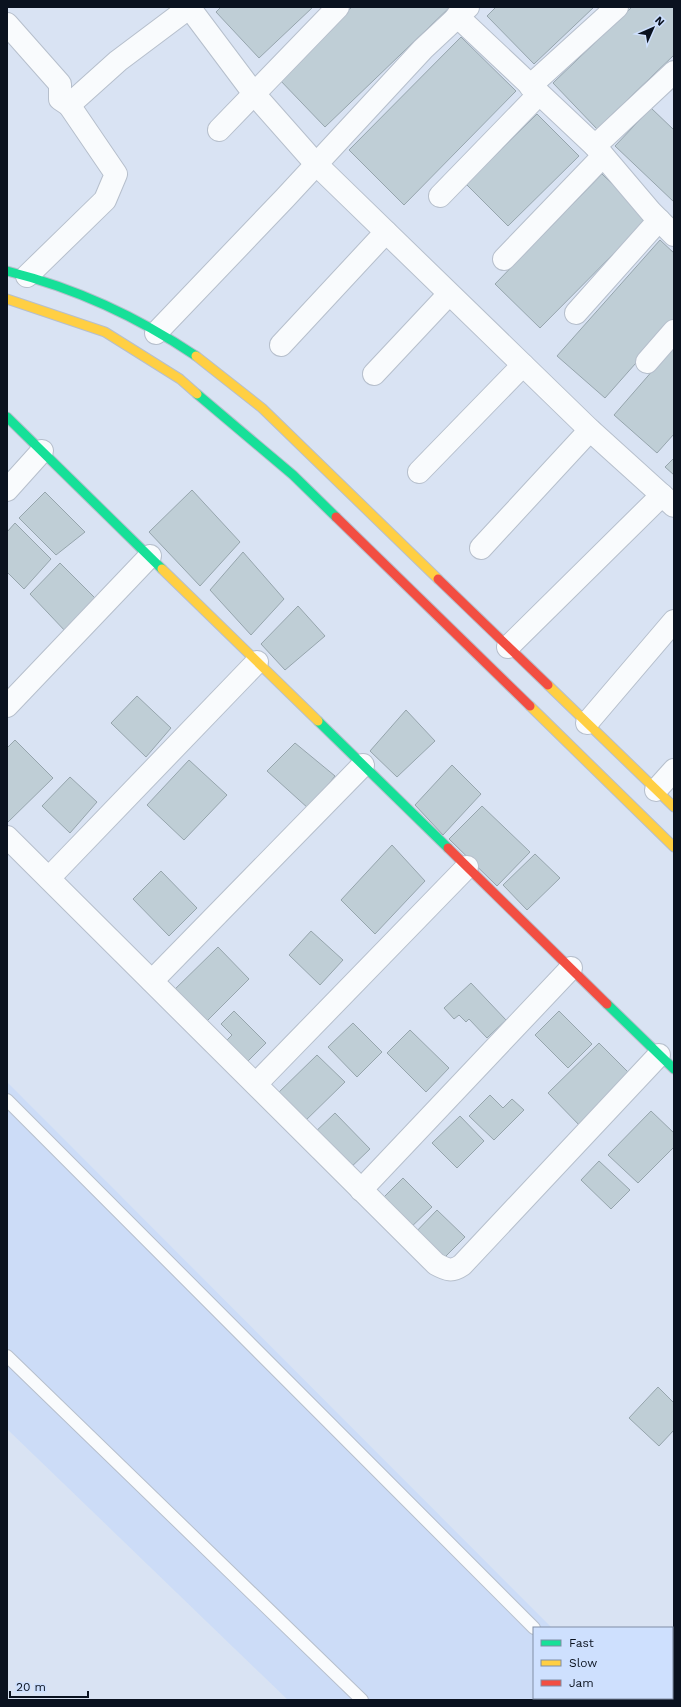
<svg xmlns="http://www.w3.org/2000/svg" width="681" height="1707" font-family="'Work Sans',sans-serif">
<rect width="100%" height="100%" fill="#d9e3f3"/>
<polygon fill="#ccdcf7" points="7,1082 552,1628 534,1628 534,1698 622,1698 624,1700 288,1700 7,1429"/>
<g fill="#bfced6" stroke="#96a5ad">
<polygon points="221,7 313,7 259,58 216,12"/>
<polygon points="352,7 450,7 325,127 278,78"/>
<polygon points="496,7 594,7 534,64 487,16"/>
<polygon points="632,7 674,7 674,55 597,129 553,83"/>
<polygon points="461,37 516,91 404,205 349,150"/>
<polygon points="651,108 674,130 674,202 615,146"/>
<polygon points="537,114 579,156 508,226 466,184"/>
<polygon points="602,174 648,219 540,328 495,284"/>
<polygon points="660,240 674,253 674,320 605,398 557,356"/>
<polygon points="674,346 674,434 657,453 614,415"/>
<polygon points="674,458 674,475 665,467"/>
<polygon points="192,490 240,542 200,586 149,532"/>
<polygon points="45,492 85,532 56,555 19,518"/>
<polygon points="15,523 51,559 24,589 7,572 7,532"/>
<polygon points="243,552 284,599 251,635 210,590"/>
<polygon points="60,563 97,600 67,633 30,594"/>
<polygon points="298,606 325,636 285,670 261,644"/>
<polygon points="137,696 171,728 146,757 111,723"/>
<polygon points="406,710 435,741 397,777 370,751"/>
<polygon points="15,740 53,778 7,823 7,748"/>
<polygon points="295,743 335,776 309,809 267,771"/>
<polygon points="189,760 227,795 184,840 147,805"/>
<polygon points="452,765 481,794 443,835 415,805"/>
<polygon points="70,777 97,802 70,833 42,806"/>
<polygon points="482,806 530,852 497,886 449,839"/>
<polygon points="392,845 425,881 375,934 341,900"/>
<polygon points="535,854 560,878 527,910 503,885"/>
<polygon points="161,871 197,908 169,936 133,899"/>
<polygon points="311,931 343,960 320,985 289,955"/>
<polygon points="218,947 249,979 202,1026 170,994"/>
<polygon points="471,983 506,1020 487,1038 469,1019 466,1022 459,1015 454,1019 444,1008"/>
<polygon points="234,1011 266,1043 242,1067 221,1046 232,1035 221,1024"/>
<polygon points="559,1011 592,1044 568,1068 535,1035"/>
<polygon points="353,1023 382,1052 357,1077 328,1047"/>
<polygon points="410,1030 449,1068 426,1092 387,1053"/>
<polygon points="599,1043 634,1078 583,1129 548,1093"/>
<polygon points="317,1055 345,1082 302,1124 275,1096"/>
<polygon points="490,1095 503,1108 512,1099 524,1110 494,1140 469,1116"/>
<polygon points="651,1111 674,1133 674,1147 638,1183 608,1155"/>
<polygon points="335,1113 370,1149 346,1172 311,1136"/>
<polygon points="460,1116 484,1141 457,1168 432,1143"/>
<polygon points="599,1161 630,1190 611,1209 581,1180"/>
<polygon points="403,1178 432,1207 406,1232 378,1203"/>
<polygon points="437,1210 465,1237 439,1263 412,1236"/>
<polygon points="658,1387 674,1403 674,1430 659,1446 629,1418"/>
</g>
<g fill="none" stroke-linecap="round" stroke-linejoin="round">
<g stroke="#b6bfcc" stroke-width="14">
<g id="lane">
<polyline points="7,1100 534,1628"/>
<polyline points="7,1356 362,1700"/>
<polyline points="603,1698 605,1700"/>
</g>
</g>
<g stroke="#b6bfcc" stroke-width="24">
<g id="street">
<polyline points="189,7 255,95 316,164 590,430 674,506"/>
<polyline points="457,16 595,146 651,212 674,235"/>
<polyline points="7,24 60,84 60,99 69,105 118,61 190,7"/>
<polyline points="530,86 617,7"/>
<polyline points="219,130 338,7"/>
<polyline points="595,146 674,72"/>
<polyline points="440,196 539,94"/>
<polyline points="504,259 603,156"/>
<polyline points="27,276 105,200 116,174 69,105"/>
<polyline points="576,313 659,220"/>
<polyline points="156,333 285,198 423,49 468,7"/>
<polyline points="281,345 386,232"/>
<polyline points="647,362 674,331"/>
<polyline points="374,374 449,294"/>
<polyline points="419,472 523,365"/>
<polyline points="7,490 42,451"/>
<polyline points="481,548 590,430"/>
<polyline points="508,647 662,495"/>
<polyline points="7,706 150,556"/>
<polyline points="587,723 674,621"/>
<polyline points="656,790 674,770"/>
<path d="M7 837 436 1264C447 1270 452 1272 462 1265L659 1055"/>
<polyline points="49,878 257,662"/>
<polyline points="152,981 363,765"/>
<polyline points="256,1084 467,867"/>
<polyline points="361,1190 571,968"/>
</g>
</g>
<g stroke="#b6bfcc" stroke-width="11">
<g id="fast">
<path d="M7 271C75 288 138 317 196 356"/>
<polyline points="197,394 293,475 336,517"/>
<polyline points="7,417 162,569"/>
<polyline points="318,721 448,848"/>
<polyline points="607,1004 674,1069"/>
</g>
</g>
<g stroke="#b6bfcc" stroke-width="11">
<g id="slow">
<polyline points="7,299 105,332 180,379 197,394"/>
<polyline points="196,356 262,408 438,579"/>
<polyline points="162,569 318,721"/>
<polyline points="548,685 674,807"/>
<polyline points="530,706 674,847"/>
</g>
</g>
<g stroke="#b6bfcc" stroke-width="11">
<g id="jam">
<polyline points="336,517 530,706"/>
<polyline points="438,579 548,685"/>
<polyline points="448,848 607,1004"/>
</g>
</g>
<use href="#lane" stroke="#f9fbfd" stroke-width="12"/>
<use href="#street" stroke="#f9fbfd" stroke-width="22"/>
<use href="#fast" stroke="#16e098" stroke-width="9"/>
<use href="#slow" stroke="#ffcf43" stroke-width="9"/>
<use href="#jam" stroke="#f24e42" stroke-width="9"/>
</g>
<rect width="681" height="1707" fill="none" stroke="#0a121f" stroke-width="16"/>
<rect x="533" y="1627" width="140" height="72" fill="#cee0fe" stroke="#808ea5"/>
<rect x="541" y="1640" width="20" height="6" fill="#16e098" stroke="#808ea5"/>
<text x="569" y="1647" font-size="12" fill="#0a121f">Fast</text>
<rect x="541" y="1660" width="20" height="6" fill="#ffcf43" stroke="#808ea5"/>
<text x="569" y="1667" font-size="12" fill="#0a121f">Slow</text>
<rect x="541" y="1680" width="20" height="6" fill="#f24e42" stroke="#808ea5"/>
<text x="569" y="1687" font-size="12" fill="#0a121f">Jam</text>
<g transform="translate(653 28) rotate(45)" stroke="#cee0fe" stroke-width="3" paint-order="stroke">
<path d="M0-3L7 15L0 10L-7 15Z" fill="#0a121f"/>
<text y="-6" font-size="11" font-weight="bold" text-anchor="middle" fill="#0a121f">N</text>
</g>
<path d="M10 1691v6h78v-6" fill="none" stroke="#0a121f" stroke-width="2"/>
<text x="16" y="1691" font-size="12" fill="#0a121f" stroke="#cee0fe" stroke-width="3" paint-order="stroke">20 m</text>
</svg>
